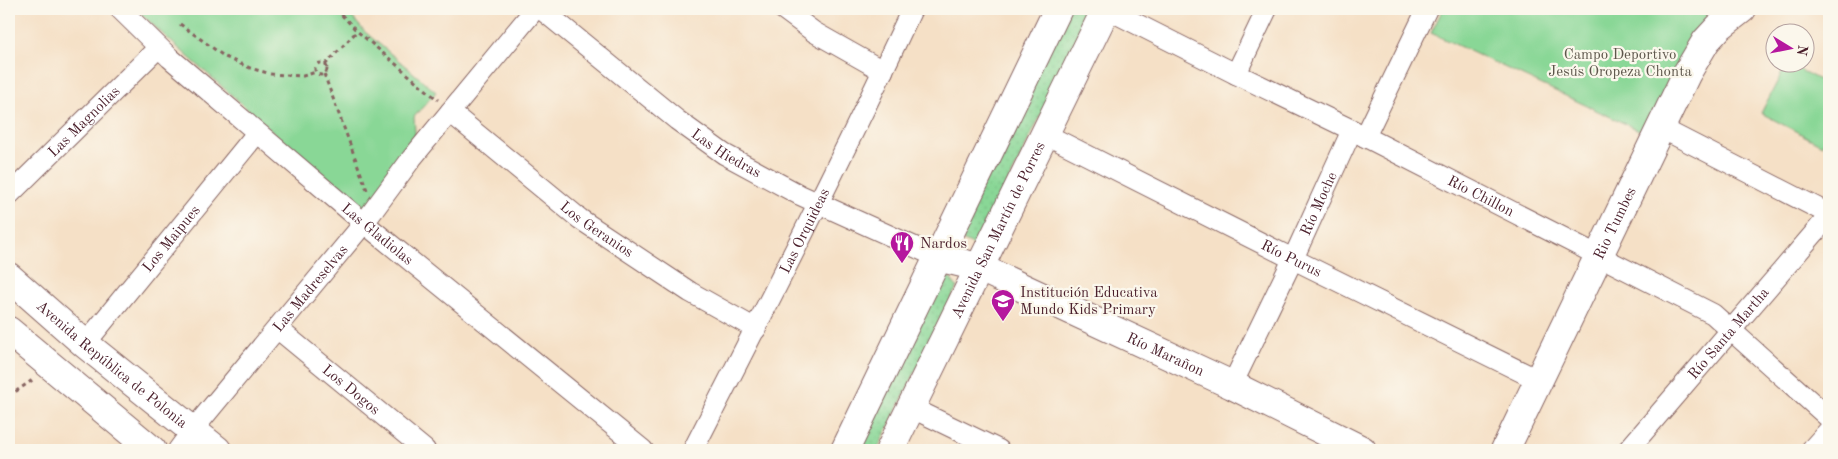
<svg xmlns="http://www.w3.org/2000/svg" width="1838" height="459" font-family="'Old Standard TT',serif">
<defs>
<pattern id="grass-dots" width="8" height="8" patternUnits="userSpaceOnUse" patternTransform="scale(1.25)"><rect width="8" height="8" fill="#89d796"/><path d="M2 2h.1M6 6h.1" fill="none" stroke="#78b881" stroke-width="1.8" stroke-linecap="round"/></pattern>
</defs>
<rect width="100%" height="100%" fill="#fbf7ec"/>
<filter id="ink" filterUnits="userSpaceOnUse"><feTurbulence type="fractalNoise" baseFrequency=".02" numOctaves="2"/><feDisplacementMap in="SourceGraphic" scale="10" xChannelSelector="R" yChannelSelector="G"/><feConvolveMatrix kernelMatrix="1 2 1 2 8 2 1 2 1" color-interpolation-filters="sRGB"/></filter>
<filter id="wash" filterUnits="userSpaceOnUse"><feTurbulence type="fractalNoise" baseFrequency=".0096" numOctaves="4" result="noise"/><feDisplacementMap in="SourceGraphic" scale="20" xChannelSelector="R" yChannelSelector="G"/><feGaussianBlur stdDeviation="1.12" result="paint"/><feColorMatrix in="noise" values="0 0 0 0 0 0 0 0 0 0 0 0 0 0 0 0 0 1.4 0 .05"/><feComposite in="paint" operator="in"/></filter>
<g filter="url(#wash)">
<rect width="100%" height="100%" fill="#f5e0c6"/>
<g fill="url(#grass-dots)" stroke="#6a7b60">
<polygon points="1065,9 1092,9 977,247 956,237"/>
<polygon points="938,274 949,277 957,287 877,450 853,450"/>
</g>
<g fill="#89d796" stroke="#6a7b60">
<polygon points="136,9 345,9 365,32 436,92 414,117 416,145 364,212 167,38"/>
<polygon points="1443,9 1729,9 1645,133 1431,33"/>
<polygon points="1787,63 1829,85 1829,130 1822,145 1761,113"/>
</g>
</g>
<g filter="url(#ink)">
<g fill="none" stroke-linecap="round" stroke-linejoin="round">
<g stroke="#866361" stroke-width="22">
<g id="street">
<path id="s1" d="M120 9 170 58 364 223 643 450"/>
<path id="s2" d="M541 9 677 120 724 154 800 195 937 257"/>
<polyline points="783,9 814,32 883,71"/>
<path id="s3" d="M1107 9 1236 74 1352 130 1713 314 1829 418"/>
<polyline points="1236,74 1267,9"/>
<path id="s4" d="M450 112 580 219 690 292 756 329"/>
<polyline points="1661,128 1829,214"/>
<path id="s5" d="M1045 134 1293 259 1538 380"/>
<polyline points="1365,137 1427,9"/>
<path id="s6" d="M9 195 158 48"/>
<path id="s7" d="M278 329 425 450"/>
<path id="s8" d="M85 344 257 133"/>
<path id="s9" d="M1232 385 1293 259 1352 130"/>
<polyline points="910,407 999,450"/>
<path id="s10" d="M178 450 192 431 364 223 412 158 535 9"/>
<path id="s11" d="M693 450C768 304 843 157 912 9"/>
<path id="s12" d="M1628 450 1829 216"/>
<polyline points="1811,450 1829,430"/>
</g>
</g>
<g stroke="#866361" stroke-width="30">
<g id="secondary">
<path id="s13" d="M937 257 978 267 1232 385 1362 450"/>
<path id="s14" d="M9 277 85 344 217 450"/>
<polyline points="9,331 152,450"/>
<polyline points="845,450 1058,9"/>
<path id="s15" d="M890 450 1106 9"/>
<path id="s16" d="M1505 450 1687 73 1706 41 1719 27 1742 9"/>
</g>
</g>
<g stroke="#866361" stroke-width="3" stroke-dasharray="4 4" stroke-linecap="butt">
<polyline points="336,9 357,31 438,100"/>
<polyline points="180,24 225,57 250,68 271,74 303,76 316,72"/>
<circle cx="321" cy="69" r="6"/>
<polyline points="325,65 357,31"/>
<polyline points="324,74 367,190"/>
<polyline points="9,396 34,379"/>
</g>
<use href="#street" stroke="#fff" stroke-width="20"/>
<use href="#secondary" stroke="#fff" stroke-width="28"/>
</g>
</g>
<defs>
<g id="restaurant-pin" transform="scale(1.25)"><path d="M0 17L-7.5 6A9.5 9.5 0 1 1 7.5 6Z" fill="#b5179e" stroke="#fbf7ec"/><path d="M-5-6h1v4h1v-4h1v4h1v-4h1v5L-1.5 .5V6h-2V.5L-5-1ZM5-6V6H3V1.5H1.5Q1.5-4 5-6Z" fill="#fff"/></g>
<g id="school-pin" transform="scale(1.25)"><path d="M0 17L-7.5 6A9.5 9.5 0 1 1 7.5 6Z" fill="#b5179e" stroke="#fbf7ec"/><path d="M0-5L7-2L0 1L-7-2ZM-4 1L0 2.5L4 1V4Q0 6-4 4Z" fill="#fff"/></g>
</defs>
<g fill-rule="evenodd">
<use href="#restaurant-pin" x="902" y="243"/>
<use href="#school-pin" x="1003" y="301"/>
</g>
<g text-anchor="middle" stroke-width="4.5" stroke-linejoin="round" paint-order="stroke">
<g font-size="15" fill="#5d564b" stroke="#fbf7ec">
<text x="1620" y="59">Campo Deportivo<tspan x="1620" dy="17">Jesús Oropeza Chonta</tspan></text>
</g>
<g font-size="15" fill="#4a1f2b" stroke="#fbf7ec">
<text dy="5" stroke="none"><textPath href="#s6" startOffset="105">Las Magnolias</textPath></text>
<text dy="5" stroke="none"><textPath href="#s2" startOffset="235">Las Hiedras</textPath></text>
<text dy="5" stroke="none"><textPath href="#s3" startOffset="418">Río Chillon</textPath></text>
<text dy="5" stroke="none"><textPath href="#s9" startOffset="201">Río Moche</textPath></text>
<text dy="5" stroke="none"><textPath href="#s16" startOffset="252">Rio Tumbes</textPath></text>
<text dy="5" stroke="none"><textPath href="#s4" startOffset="188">Los Geranios</textPath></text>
<text dy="5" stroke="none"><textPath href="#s15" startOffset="245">Avenida San Martín de Porres</textPath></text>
<text dy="5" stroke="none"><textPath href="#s11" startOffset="246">Las Orquideas</textPath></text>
<text dy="5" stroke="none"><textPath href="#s1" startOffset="342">Las Gladiolas</textPath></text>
<text dy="5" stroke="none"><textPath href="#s8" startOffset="136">Los Maipues</textPath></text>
<text dy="5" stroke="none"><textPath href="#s5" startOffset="276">Río Purus</textPath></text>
<text dy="5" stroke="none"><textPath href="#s10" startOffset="209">Las Madreselvas</textPath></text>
<text dy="5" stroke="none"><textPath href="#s12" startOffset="154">Río Santa Martha</textPath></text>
<text dy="5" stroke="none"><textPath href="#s13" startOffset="249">Río Marañon</textPath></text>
<text dy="5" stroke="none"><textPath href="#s14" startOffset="135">Avenida República de Polonia</textPath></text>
<text dy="5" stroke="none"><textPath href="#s7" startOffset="95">Los Dogos</textPath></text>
</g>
<g font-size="15" fill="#4a1f2b" stroke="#fbf7ec" text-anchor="start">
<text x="920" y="248">Nardos</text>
<text x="1020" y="297">Institución Educativa<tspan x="1020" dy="17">Mundo Kids Primary</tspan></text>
</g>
</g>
<rect width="1838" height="459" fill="none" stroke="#fbf7ec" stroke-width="30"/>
<g transform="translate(1790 48) rotate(100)"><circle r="24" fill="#fbf7ec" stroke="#b4a19f"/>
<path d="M0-4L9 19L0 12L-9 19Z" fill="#b5179e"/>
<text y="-8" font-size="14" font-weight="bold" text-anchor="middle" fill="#4a1f2b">N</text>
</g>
</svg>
